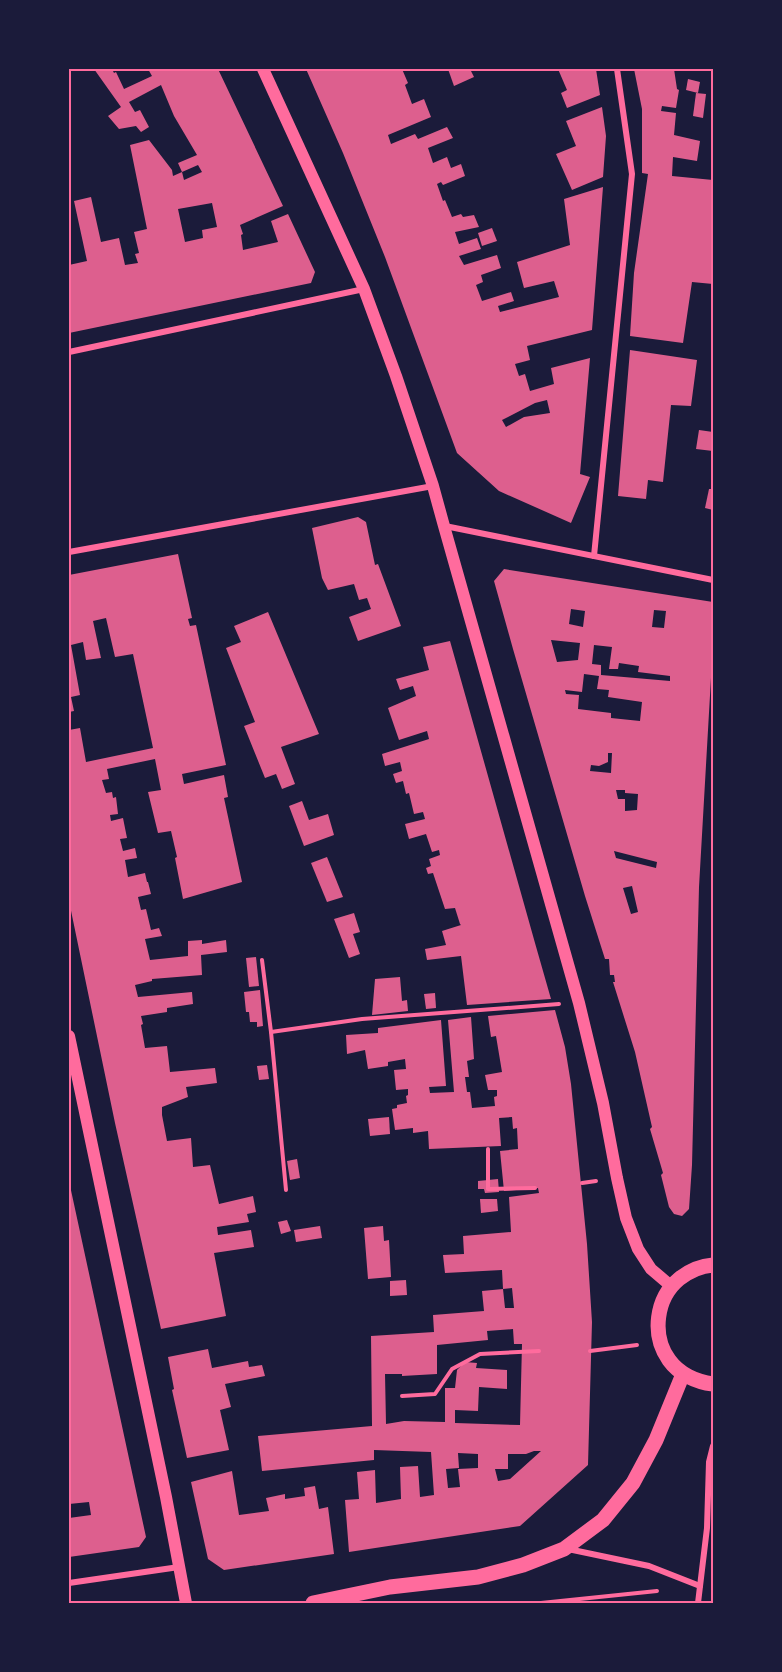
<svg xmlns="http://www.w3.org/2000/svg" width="782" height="1672" font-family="'DejaVu Sans',sans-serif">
<rect width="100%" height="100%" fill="#1b1b3a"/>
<g fill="#dd5f8e" fill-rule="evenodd">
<path d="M94 69H112L114 73 116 72 124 89 152 76 148 69H218L283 206 240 225 243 234 241 235 243 250 278 242 271 221 288 214 315 272 311 283 69 333V265L87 261 74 201 91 197 101 242 119 238 125 265 138 263 135 254 139 253 134 232 147 229 130 145 149 140 172 170 173 176 182 172 184 180 202 172 198 165 182 172 178 163 197 155 174 116 161 85 129 102 135 112 140 110 149 127 141 132 136 126 119 129 108 116 121 107ZM212 203 217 227 202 230 203 238 185 242 178 209Z"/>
<path d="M306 69H402L408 83 405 85 412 104 424 99 431 117 388 135 391 144 415 134 418 139 447 127 453 138 428 148 433 163 447 157 451 168 461 164 465 176 443 185 441 182 437 184 443 201 445 200 452 217 461 214 463 217 474 215 479 227 455 232 459 244 477 238 481 249 459 256 464 265 497 255 501 268 481 275 483 282 476 285 482 301 511 292 514 301 498 306 500 312 559 297 554 281 524 288 517 262 570 245 564 199 603 187 592 330 527 346 530 360 515 364 519 376 525 374 530 391 554 384 551 368 590 358 580 474 590 477 571 523 499 491 457 453 385 257 343 153ZM547 400 550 413 524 417 506 427 502 420 535 403Z"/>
<polygon points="448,69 470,69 474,77 454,86"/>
<polygon points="558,69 596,69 600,95 567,108 561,93 567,90"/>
<polygon points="634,69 674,69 677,89 679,90 676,108 662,106 661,111 676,113 674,135 700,141 697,161 673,157 672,176 713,180 713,284 692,282 683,343 630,336 634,273 648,174 642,173 642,109"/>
<polygon points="688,79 700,82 698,93 686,90"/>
<polygon points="696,93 706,94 703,118 693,116"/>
<polygon points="602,107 606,136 603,177 572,190 556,154 576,146 566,121"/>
<polygon points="492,228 497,241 482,246 478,233"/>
<polygon points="630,350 697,360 691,406 671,405 663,482 648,480 646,499 618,496"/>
<polygon points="699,430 713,432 713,451 696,449"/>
<polygon points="709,489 713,489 713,510 705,508"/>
<polygon points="358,517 366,522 375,565 378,564 401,626 358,641 349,617 371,609 367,598 359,600 354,584 328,590 322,578 312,528"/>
<polygon points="178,554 192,618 188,619 190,626 196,625 226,765 182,774 184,784 224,775 228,797 224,798 242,882 183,899 175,858 177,857 171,831 158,833 148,792 161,790 155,759 107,769 109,779 102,780 106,793 112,792 113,798 116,797 118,814 110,815 111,821 123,818 127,838 120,839 123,851 135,848 137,858 125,860 128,877 145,873 147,882 148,882 151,894 138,897 141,910 146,909 151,930 159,928 162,936 145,939 150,960 188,956 188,941 202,940 202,944 226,940 227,952 201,955 202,975 152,979 152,981 135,985 138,997 192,992 193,1004 167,1008 167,1012 141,1016 143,1024 141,1025 145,1048 167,1046 170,1072 215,1068 217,1083 186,1087 188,1097 162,1107 162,1115 167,1141 191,1138 193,1167 210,1165 219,1204 253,1196 256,1212 247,1214 249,1222 217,1227 218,1235 251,1230 254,1247 214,1253 226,1316 161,1329 115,1123 69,901 69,730 80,728 86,762 153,748 133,654 115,657 106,618 93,621 101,658 86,660 83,642 71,645 80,695 71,697 74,711 69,712 69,575"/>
<path d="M504 569 713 602V643L699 887 692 1165 689 1209 682 1216 674 1214 669 1207 661 1175 663 1173 650 1129 652 1127 635 1052 613 982H615L614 975H610L609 959H605L585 896 513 649 494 581ZM571 609 585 611 583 627 569 624ZM654 610 666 611 664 628 652 627ZM551 640 580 643 578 660 557 662ZM594 645 612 647 609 669H618L619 663 639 666 638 672 670 676V681L601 675V665L592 664ZM584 674 599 676 597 689 609 690 608 697 642 702 640 721 611 718V713L578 709 579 695 566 694 565 690 582 692ZM608 753H612L611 773 590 771 591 765 599 766 608 762ZM616 790H625V793L638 794 637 810 625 811V799H618ZM614 851 657 862 656 868 616 858ZM632 886 638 912 631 914 623 888Z"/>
<polygon points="268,612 319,734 281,747 295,784 282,789 276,774 265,778 244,726 255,722 226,648 241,642 234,626"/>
<polygon points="450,641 535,943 551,999 467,1005 461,956 427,960 425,949 446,945 442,931 461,925 460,924 455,908 445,909 433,873 428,874 426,868 431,866 429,859 440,855 439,850 432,852 426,834 409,839 405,824 425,819 423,812 414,814 409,793 406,794 403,781 396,783 393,774 402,771 400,762 385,766 382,754 429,739 427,731 399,740 388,708 416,696 413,686 400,690 396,679 429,670 423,647"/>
<polygon points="302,801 309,820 328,814 334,835 304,846 289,806"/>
<polygon points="327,857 343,897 327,902 311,863"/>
<polygon points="354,913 360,932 353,934 360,954 349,958 334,919"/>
<polygon points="256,957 259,986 249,987 246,958"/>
<polygon points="400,977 402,1001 407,1000 408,1011 372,1015 375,979"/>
<polygon points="260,990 263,1026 257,1027 257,1022 250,1022 249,1012 246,1012 244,992"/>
<polygon points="435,993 436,1008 426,1009 424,994"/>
<path d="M555 1010 565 1047 571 1084 587 1244 592 1322 588 1465 520 1526 349 1552 345 1500 359 1499 357 1472 375 1470 376 1503 401 1499 400 1467 418 1466 420 1497 434 1495 431 1452 374 1450V1460L262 1471 258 1436 372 1426 371 1336 434 1332 433 1315 484 1311 482 1291 503 1289 505 1308H514L512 1288 503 1289 502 1270 445 1273 443 1255 464 1254 463 1236 511 1232 509 1197 539 1193 538 1188 504 1191 500 1151 518 1149 517 1128 513 1129 512 1117 499 1118 501 1146 429 1149 428 1131 413 1133V1128L395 1130 392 1109 397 1108V1105L407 1103 406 1096 408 1095V1089L396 1090 394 1070 406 1069 405 1059 388 1062V1066L368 1069 365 1050 347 1054 346 1035 378 1033V1028L441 1020 446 1086 429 1087 430 1093 454 1092 448 1020 471 1017 474 1059 467 1061 469 1077H465L467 1092H470L472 1108 495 1106 494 1097 497 1096V1090H488L485 1075 502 1072 496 1036 491 1037 488 1016ZM513 1329 514 1344H522L520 1425 455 1423V1410L478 1411 479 1387 507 1389V1370L476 1368 477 1363 465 1362 457 1370 455 1388H445V1422L404 1421 386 1424 385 1374H402V1376L437 1374V1345L488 1340 487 1331ZM534 1451H541L510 1479 498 1481 495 1469H508V1454H526ZM458 1453 478 1454V1468L458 1469 460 1487 448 1488 446 1469 459 1468Z"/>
<polygon points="267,1065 269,1079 259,1080 257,1066"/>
<polygon points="389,1117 390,1134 370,1136 368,1119"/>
<polygon points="297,1159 300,1178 290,1180 287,1161"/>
<polygon points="498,1179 499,1192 485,1193 484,1189 478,1189 478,1181"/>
<polygon points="69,1181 146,1537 139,1547 69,1557 69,1518 91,1515 89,1502 69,1504"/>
<polygon points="480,1199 497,1199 498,1211 481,1213"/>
<polygon points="287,1220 291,1231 281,1234 278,1222"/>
<polygon points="320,1226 322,1238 296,1242 294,1230"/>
<polygon points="383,1226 384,1241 389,1240 391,1277 368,1279 364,1228"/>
<polygon points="406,1280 407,1295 390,1296 390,1281"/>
<polygon points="208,1349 212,1368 248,1361 249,1367 262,1365 265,1376 225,1384 231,1407 220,1410 229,1450 187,1458 172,1390 174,1389 168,1357"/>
<polygon points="232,1471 239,1515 269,1511 266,1498 285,1494 285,1499 305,1496 304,1488 315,1486 319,1509 328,1507 334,1554 224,1570 208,1559 191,1482"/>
</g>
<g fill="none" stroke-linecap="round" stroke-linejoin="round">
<g stroke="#ff6b9d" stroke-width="4">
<polyline points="262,960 271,1032 362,1019 559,1004"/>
<polyline points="271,1032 286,1190"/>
<polyline points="488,1149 488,1189 535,1188"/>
<polyline points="582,1183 596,1181"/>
<polyline points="590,1351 637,1345"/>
<polyline points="402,1396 435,1394 452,1369 480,1354 539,1351"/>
<polyline points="541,1603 657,1591"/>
</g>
<g stroke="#ff6b9d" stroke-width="6">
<polyline points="69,352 364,289"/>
<polyline points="445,526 713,580"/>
<polyline points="69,552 433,486"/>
<polyline points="594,556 632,174 617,69"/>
<polyline points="568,1549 649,1566 700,1586"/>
<polyline points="69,1583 179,1567"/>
<polyline points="698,1603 707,1528 709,1462 713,1446"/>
</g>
<g stroke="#ff6b9d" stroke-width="12">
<polyline points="263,69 364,289 396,376 433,486 444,526 579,1003 603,1103 617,1178 626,1218 638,1249 651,1269 671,1286"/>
<polyline points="69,1036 166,1497 186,1603"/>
</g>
<g stroke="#ff6b9d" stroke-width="15">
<path d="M713 1265C700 1266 689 1271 679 1279 656 1298 651 1335 669 1360 679 1374 696 1382 713 1384"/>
<polyline points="313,1603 390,1587 478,1577 523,1565 564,1549 603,1520 633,1483 656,1440 683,1374"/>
</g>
</g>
<rect width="782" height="1672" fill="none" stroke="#1b1b3a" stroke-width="141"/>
<rect x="70" y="70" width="642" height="1532" fill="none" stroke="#ff6b9d" stroke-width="2"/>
</svg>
